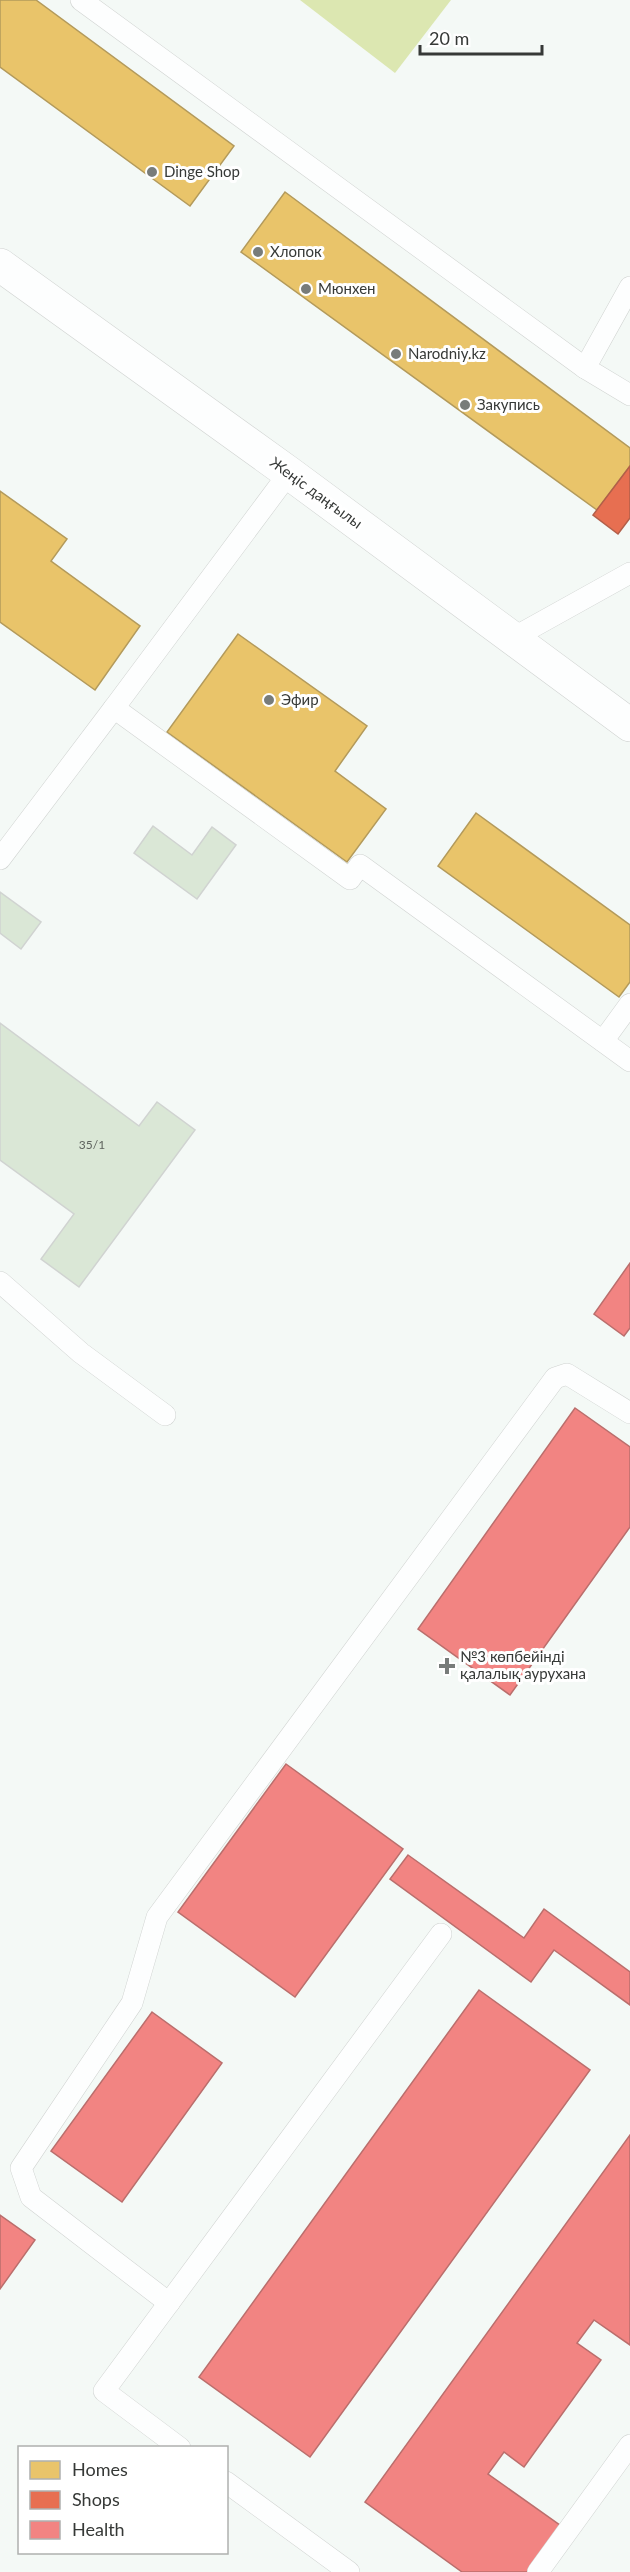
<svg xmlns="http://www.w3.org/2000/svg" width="630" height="2572" font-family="Lato,sans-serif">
<rect width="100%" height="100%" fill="#f4f9f6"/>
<polygon fill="#dce7b1" points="300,0 451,0 395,73"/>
<g fill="#e9c46a" stroke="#b39a5b" stroke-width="1.5">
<polygon points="0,0 36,0 234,146 190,206 0,67"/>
<polygon points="285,192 630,448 630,466 597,510 241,252"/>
<polygon points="0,491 67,539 51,561 140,626 95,690 0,622"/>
<polygon points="238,634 367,726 335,771 386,809 347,862 167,732"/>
<polygon points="476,813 630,925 630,982 619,997 438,866"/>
</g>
<polygon fill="#e76f51" stroke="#b25f49" stroke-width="1.5" points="630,466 630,518 618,534 593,515"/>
<g fill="#f28482" stroke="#ba6e6c" stroke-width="1.5">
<polygon points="630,1263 630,1328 624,1336 594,1314"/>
<polygon points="575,1408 630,1447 630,1527 510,1695 418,1629"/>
<polygon points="286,1764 403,1849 295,1997 178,1912"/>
<polygon points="408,1855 524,1938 544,1909 630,1972 630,2005 554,1950 531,1982 390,1879"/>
<polygon points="479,1990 590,2070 310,2457 199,2377"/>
<polygon points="152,2012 222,2063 122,2202 51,2151"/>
<polygon points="630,2135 630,2345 594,2320 577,2343 601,2360 524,2467 504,2452 488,2474 564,2528 532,2572 462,2572 365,2502"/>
<polygon points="0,2215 35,2240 0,2289"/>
</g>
<g fill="#dae7d6" stroke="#d0d3d1" stroke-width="1.5">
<polygon points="153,826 192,855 212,827 236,845 197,899 134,853"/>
<polygon points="0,892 41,922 21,949 0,933"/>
<polygon points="0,1023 139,1126 157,1102 195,1130 79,1287 41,1259 74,1214 0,1160"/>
</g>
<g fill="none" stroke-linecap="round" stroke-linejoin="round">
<g stroke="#d0d3d1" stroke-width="22">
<g id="service">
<polyline points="81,0 585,368 630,395"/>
<polyline points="585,368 630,287"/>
<polyline points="289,473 114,708 350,879 360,865 630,1061"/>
<polyline points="513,638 630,573"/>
<polyline points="0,859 114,708"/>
<polyline points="603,1041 630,1004"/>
<polyline points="0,1282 81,1353 165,1415"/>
<polyline points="169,2303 31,2197 21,2168 132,2003 157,1917 555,1378 567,1374 630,1413"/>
<polyline points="180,2448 104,2391 441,1934"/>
<polyline points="226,2482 349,2572"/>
<polyline points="538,2572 630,2445"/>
</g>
</g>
<g stroke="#d0d3d1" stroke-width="34">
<polyline id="secondary" points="0,265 289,473 630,725"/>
</g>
<use href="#service" stroke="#fdfefe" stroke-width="21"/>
<use href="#secondary" stroke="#fdfefe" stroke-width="33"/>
</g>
<g fill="#787c7a" stroke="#fff" stroke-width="2">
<circle cx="152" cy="172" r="6"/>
<circle cx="258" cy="252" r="6"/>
<circle cx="306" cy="289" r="6"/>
<circle cx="396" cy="354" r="6"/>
<circle cx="465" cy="405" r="6"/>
<circle cx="269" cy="700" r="6"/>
<path d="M444 1657h6v6h6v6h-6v6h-6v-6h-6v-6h6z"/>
</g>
<g text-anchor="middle" stroke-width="6" stroke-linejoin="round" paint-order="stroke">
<g font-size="12" fill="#5f645f">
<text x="92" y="1149">35/1</text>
</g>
<g font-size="15" fill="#363937" stroke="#fff" text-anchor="start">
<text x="164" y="177">Dinge Shop</text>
<text x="270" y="257">Хлопок</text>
<text x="318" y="294">Мюнхен</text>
<text x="408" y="359">Narodniy.kz</text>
<text x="477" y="410">Закупись</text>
<text x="281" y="705">Эфир</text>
<text x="460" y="1662">№3 көпбейінді<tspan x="460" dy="17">қалалық аурухана</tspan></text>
</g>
<g font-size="15" fill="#363937" stroke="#fff">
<text transform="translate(316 493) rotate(36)" y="5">Жеңіс даңғылы</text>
</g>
</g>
<rect x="18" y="2446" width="210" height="108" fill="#ffffff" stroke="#afb0af" stroke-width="1.5"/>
<rect x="30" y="2461" width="30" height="18" fill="#e9c46a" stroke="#afb0af" stroke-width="1.5"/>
<text x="72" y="2476" font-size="18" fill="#363937">Homes</text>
<rect x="30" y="2491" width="30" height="18" fill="#e76f51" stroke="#afb0af" stroke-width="1.5"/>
<text x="72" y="2506" font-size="18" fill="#363937">Shops</text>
<rect x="30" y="2521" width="30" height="18" fill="#f28482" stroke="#afb0af" stroke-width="1.5"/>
<text x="72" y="2536" font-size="18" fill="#363937">Health</text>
<path d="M420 45v9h122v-9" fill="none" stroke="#363937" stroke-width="3"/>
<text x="429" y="45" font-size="18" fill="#363937" stroke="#ffffff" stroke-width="4.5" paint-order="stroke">20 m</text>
</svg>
